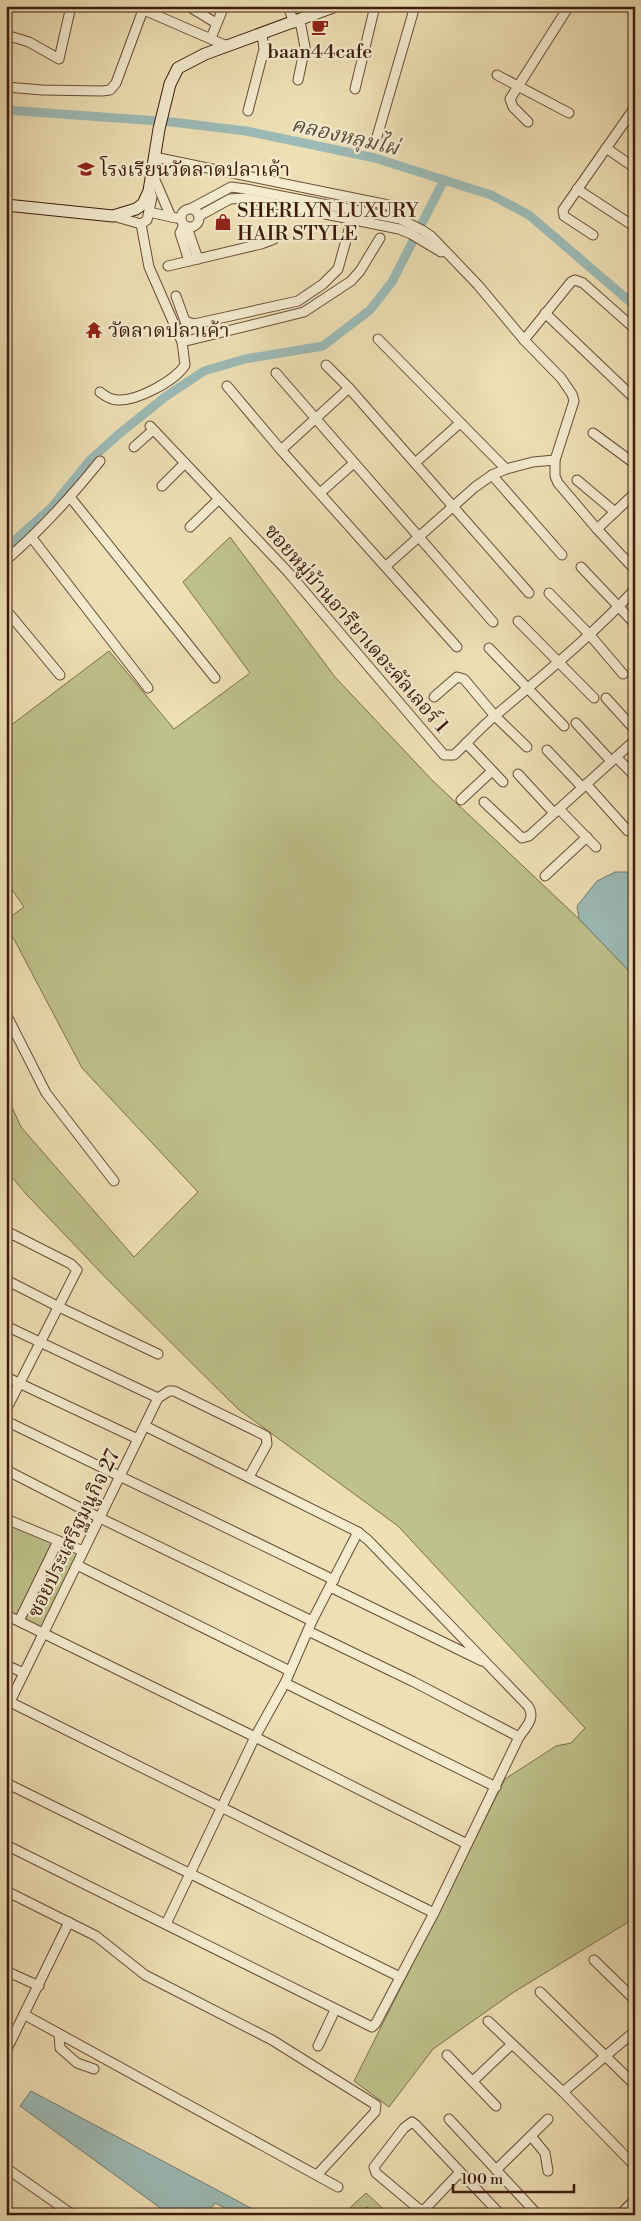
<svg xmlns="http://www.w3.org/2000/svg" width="641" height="2221" font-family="'Libre Bodoni','Noto Serif Thai',serif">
<rect width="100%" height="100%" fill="#eee0b5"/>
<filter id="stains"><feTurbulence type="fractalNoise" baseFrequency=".004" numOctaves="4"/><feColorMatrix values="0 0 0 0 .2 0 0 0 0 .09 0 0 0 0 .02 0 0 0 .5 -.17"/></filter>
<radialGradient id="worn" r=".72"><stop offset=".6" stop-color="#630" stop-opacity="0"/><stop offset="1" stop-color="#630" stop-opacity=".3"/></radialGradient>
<g fill="#bec18a" stroke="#7e6e4b">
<polygon points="230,537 335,677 432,780 579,919 635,977 635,1918 514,1992 433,2049 389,2107 354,2081 505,1779 556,1746 571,1743 585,1728 398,1526 238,1409 106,1278 27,1195 6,1170 6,1094 21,1127 134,1257 198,1192 82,1068 6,924 6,920 24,907 6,881 6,729 109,651 174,729 250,673 183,582"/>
<polygon points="6,1516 79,1551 42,1628 6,1610"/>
<polygon points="366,2193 390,2215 376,2215 367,2207 355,2215 342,2215"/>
</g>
<g fill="#9cbbb7" stroke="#767b73">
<polygon points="615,872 627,872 635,878 635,977 579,919 577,906 597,881"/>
<polygon points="31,2091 264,2215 239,2215 215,2203 206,2215 170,2215 20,2106"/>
</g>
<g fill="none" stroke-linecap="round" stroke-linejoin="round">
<g stroke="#9cbbb7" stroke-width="9">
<polyline points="6,110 172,122 246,131 375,158 491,195 529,215 635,306"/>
<polyline points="6,548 51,508 90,460 119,434 165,397 204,371 245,359 323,346 370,310 392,282 444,180"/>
</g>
<g stroke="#694c36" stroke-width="11">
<g id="street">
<polyline points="135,6 227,46"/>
<polyline points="188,6 216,23"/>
<polyline points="288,6 294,23"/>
<polyline points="6,35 29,42 59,59 71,6"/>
<polyline points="211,38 224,6"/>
<polyline points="497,75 569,113"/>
<polyline points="298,80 305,47 300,21"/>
<polyline points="6,87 42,90 102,91 110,90 116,83 143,10"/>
<polyline points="355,89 375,6"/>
<polyline points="248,111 264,49 262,34"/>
<polyline points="528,122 513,107 510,99 569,6"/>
<polyline points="376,140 415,6"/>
<polyline points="606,148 635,168"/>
<polyline points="154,157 398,207"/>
<polyline points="152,173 171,217"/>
<polyline points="577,189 635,227"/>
<polyline points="192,208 231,187 246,189 400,219 422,230 431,236 478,285 524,340 561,378 572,394 574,401 555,460 555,476 558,483 597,529 635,570"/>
<circle cx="190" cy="218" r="9"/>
<polyline points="149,212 176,218"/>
<polyline points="113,216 141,224 147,220 152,197 149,189"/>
<polyline points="199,216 230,199 246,198 399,229 411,234 441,252"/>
<polyline points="184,225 180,233 189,261"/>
<polyline points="187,227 198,259"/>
<polyline points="593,235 564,216 563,210 635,107"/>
<polyline points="168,266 261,244 274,239"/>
<polyline points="176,296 185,321 194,324 298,301 323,284 338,269 352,219"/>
<polyline points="545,313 635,399"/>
<polyline points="378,339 506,469"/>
<polyline points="524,340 571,282 575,280 583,283 635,329"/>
<polyline points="182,342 304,312 351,281 360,271 380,238"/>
<polyline points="326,365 349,388 529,593"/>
<polyline points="276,373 493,622"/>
<polyline points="227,386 281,450 457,647"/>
<path d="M100 392C106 397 111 400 118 400 137 401 175 381 185 365L182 342 149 267 141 224"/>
<path d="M150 426 288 572 444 755H454C468 742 481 727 496 715 543 675 593 635 635 589"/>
<polyline points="593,433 635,464"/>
<polyline points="134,447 153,430"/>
<polyline points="281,450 349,388"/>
<polyline points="415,463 460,423"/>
<polyline points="492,475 562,555"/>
<polyline points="577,480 615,512"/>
<polyline points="162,486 185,463"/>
<polyline points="320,493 354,463"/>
<polyline points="70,497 215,678"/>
<polyline points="190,527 219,499"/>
<polyline points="597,529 635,493"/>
<polyline points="32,538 148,688"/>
<path d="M6 560C41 530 71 497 100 461"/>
<polyline points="386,566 475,487 492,475 506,469 533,462 555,460"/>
<polyline points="581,567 635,624"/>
<polyline points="549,593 589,634 623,674"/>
<polyline points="6,610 60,675"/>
<polyline points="518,621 594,698"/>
<polyline points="489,648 564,726"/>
<polyline points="634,669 635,671"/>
<polyline points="434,697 457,677 464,679 495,716 527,747"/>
<polyline points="606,698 635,730"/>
<polyline points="576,723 611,761"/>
<polyline points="466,743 503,782"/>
<polyline points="547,750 582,787"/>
<polyline points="616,757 635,776"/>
<polyline points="518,774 554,813"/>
<polyline points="586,784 628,831"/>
<polyline points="461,800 492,771"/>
<polyline points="484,802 522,838 529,836 635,740"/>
<polyline points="559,809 596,847"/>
<polyline points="545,876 587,837"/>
<polyline points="6,890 7,891"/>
<polyline points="6,1014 46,1093 114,1181"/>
<polyline points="6,1231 71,1264 77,1270 6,1410"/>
<polyline points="6,1280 59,1307 158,1354"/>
<polyline points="6,1326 158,1398"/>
<polyline points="6,1377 138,1439"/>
<polyline points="6,1421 334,1580"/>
<polyline points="6,1470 100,1518 312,1621"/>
<polyline points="6,1519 83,1551"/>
<polyline points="77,1565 290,1671"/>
<polyline points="330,1587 482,1661"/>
<polyline points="6,1615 255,1737 467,1844"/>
<polyline points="19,1621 58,1541"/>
<polyline points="308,1631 414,1682 519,1737"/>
<polyline points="6,1665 24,1673"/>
<polyline points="285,1683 496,1787"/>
<polyline points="10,1702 434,1913"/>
<polyline points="6,1710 158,1398 169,1391 174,1391 266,1436 267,1444 249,1477"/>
<polyline points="6,1783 400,1977"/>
<path d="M6 1845 372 2027 376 2023 434 1913 519 1737C526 1727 536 1718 528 1706L368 1540 358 1532 145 1426"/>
<polyline points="6,1891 96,1936 145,1975 272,2040 376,2105 375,2112 317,2175"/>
<polyline points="166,1924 255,1737 285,1683 312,1621 358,1532"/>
<polyline points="594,1960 635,2000"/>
<polyline points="6,1971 39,1986"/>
<polyline points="540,1992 635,2085"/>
<polyline points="25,2015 338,2187"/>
<polyline points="488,2021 563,2092 631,2162"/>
<polyline points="59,2034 60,2048 77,2063 94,2069"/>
<polyline points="318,2046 335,2010"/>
<polyline points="6,2051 69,1922"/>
<polyline points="447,2055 496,2106"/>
<polyline points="473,2081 512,2044"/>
<polyline points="563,2092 635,2031"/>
<polyline points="449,2119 538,2215"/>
<polyline points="531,2136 545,2153 548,2171"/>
<polyline points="6,2168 73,2215"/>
<polyline points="496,2170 548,2119"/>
<polyline points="460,2172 425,2209 420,2210 376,2173 374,2167 404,2128 412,2122 416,2125 501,2215"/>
</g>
</g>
<g stroke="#3d1b0c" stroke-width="13">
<g id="secondary">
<polyline points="6,205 113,216 136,209 143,204 149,191 159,129 170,84 178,68 205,54 336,6"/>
<polyline points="621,2215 635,2201"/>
</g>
</g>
<use href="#street" stroke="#f4ebcf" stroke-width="9"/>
<use href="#secondary" stroke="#f4ebcf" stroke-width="11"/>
</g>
<defs>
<g id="cafe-bare" transform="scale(1.35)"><path d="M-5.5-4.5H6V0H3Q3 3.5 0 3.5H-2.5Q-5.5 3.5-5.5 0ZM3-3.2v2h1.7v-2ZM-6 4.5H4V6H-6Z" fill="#8f2418" stroke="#f4ebcf" stroke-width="2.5" paint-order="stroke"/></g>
<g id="school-bare" transform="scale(1.35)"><path d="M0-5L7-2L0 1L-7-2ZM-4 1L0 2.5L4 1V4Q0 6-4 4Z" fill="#8f2418" stroke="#f4ebcf" stroke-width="2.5" paint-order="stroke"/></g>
<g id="shop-bare" transform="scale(1.35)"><path d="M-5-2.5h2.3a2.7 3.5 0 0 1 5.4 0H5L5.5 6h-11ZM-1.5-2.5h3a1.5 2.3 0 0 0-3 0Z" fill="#8f2418" stroke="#f4ebcf" stroke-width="2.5" paint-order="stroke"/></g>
<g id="temple-bare" transform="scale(1.35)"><path d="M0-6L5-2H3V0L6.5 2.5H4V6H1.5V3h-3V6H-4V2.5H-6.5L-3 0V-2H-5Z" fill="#8f2418" stroke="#f4ebcf" stroke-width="2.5" paint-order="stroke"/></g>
</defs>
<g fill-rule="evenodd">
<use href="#cafe-bare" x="320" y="27"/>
<use href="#school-bare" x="86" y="169"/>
<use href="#shop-bare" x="223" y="222"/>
<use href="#temple-bare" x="94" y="330"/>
</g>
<g text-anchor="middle" stroke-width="4.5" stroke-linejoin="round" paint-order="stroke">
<g font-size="20" fill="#3d1b0c" stroke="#f4ebcf" text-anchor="start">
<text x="320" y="58" text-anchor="middle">baan44cafe</text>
<text x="100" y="176">โรงเรียนวัดลาดปลาเค้า</text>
<text x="237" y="217">SHERLYN LUXURY<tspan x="237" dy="23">HAIR STYLE</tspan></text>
<text x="108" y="337">วัดลาดปลาเค้า</text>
</g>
<g font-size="20" fill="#3d1b0c" stroke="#f4ebcf">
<text transform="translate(357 628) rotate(49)" y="7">ซอยหมู่บ้านอารียาเดอะคัลเลอร์ 1</text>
<text transform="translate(73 1533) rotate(-64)" y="7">ซอยประเสริฐมนูกิจ 27</text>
</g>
<g font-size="21" font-style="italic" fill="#5a4b3f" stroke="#f4ebcf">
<text transform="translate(345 136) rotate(13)" y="7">คลองหลุมไผ่</text>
</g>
</g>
<rect width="641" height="2221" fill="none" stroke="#eee0b5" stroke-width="25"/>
<rect x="8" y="8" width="626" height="2206" fill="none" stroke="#3d1b0c" stroke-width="2.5"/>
<rect x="12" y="12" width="616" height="2196" fill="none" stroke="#3d1b0c"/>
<path d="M453 2184v8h121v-8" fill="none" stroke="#3d1b0c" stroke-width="2.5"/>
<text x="461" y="2184" font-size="15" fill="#3d1b0c" stroke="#f4ebcf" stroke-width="4" paint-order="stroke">100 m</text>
<rect width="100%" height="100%" filter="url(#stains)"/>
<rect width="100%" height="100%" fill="url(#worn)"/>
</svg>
